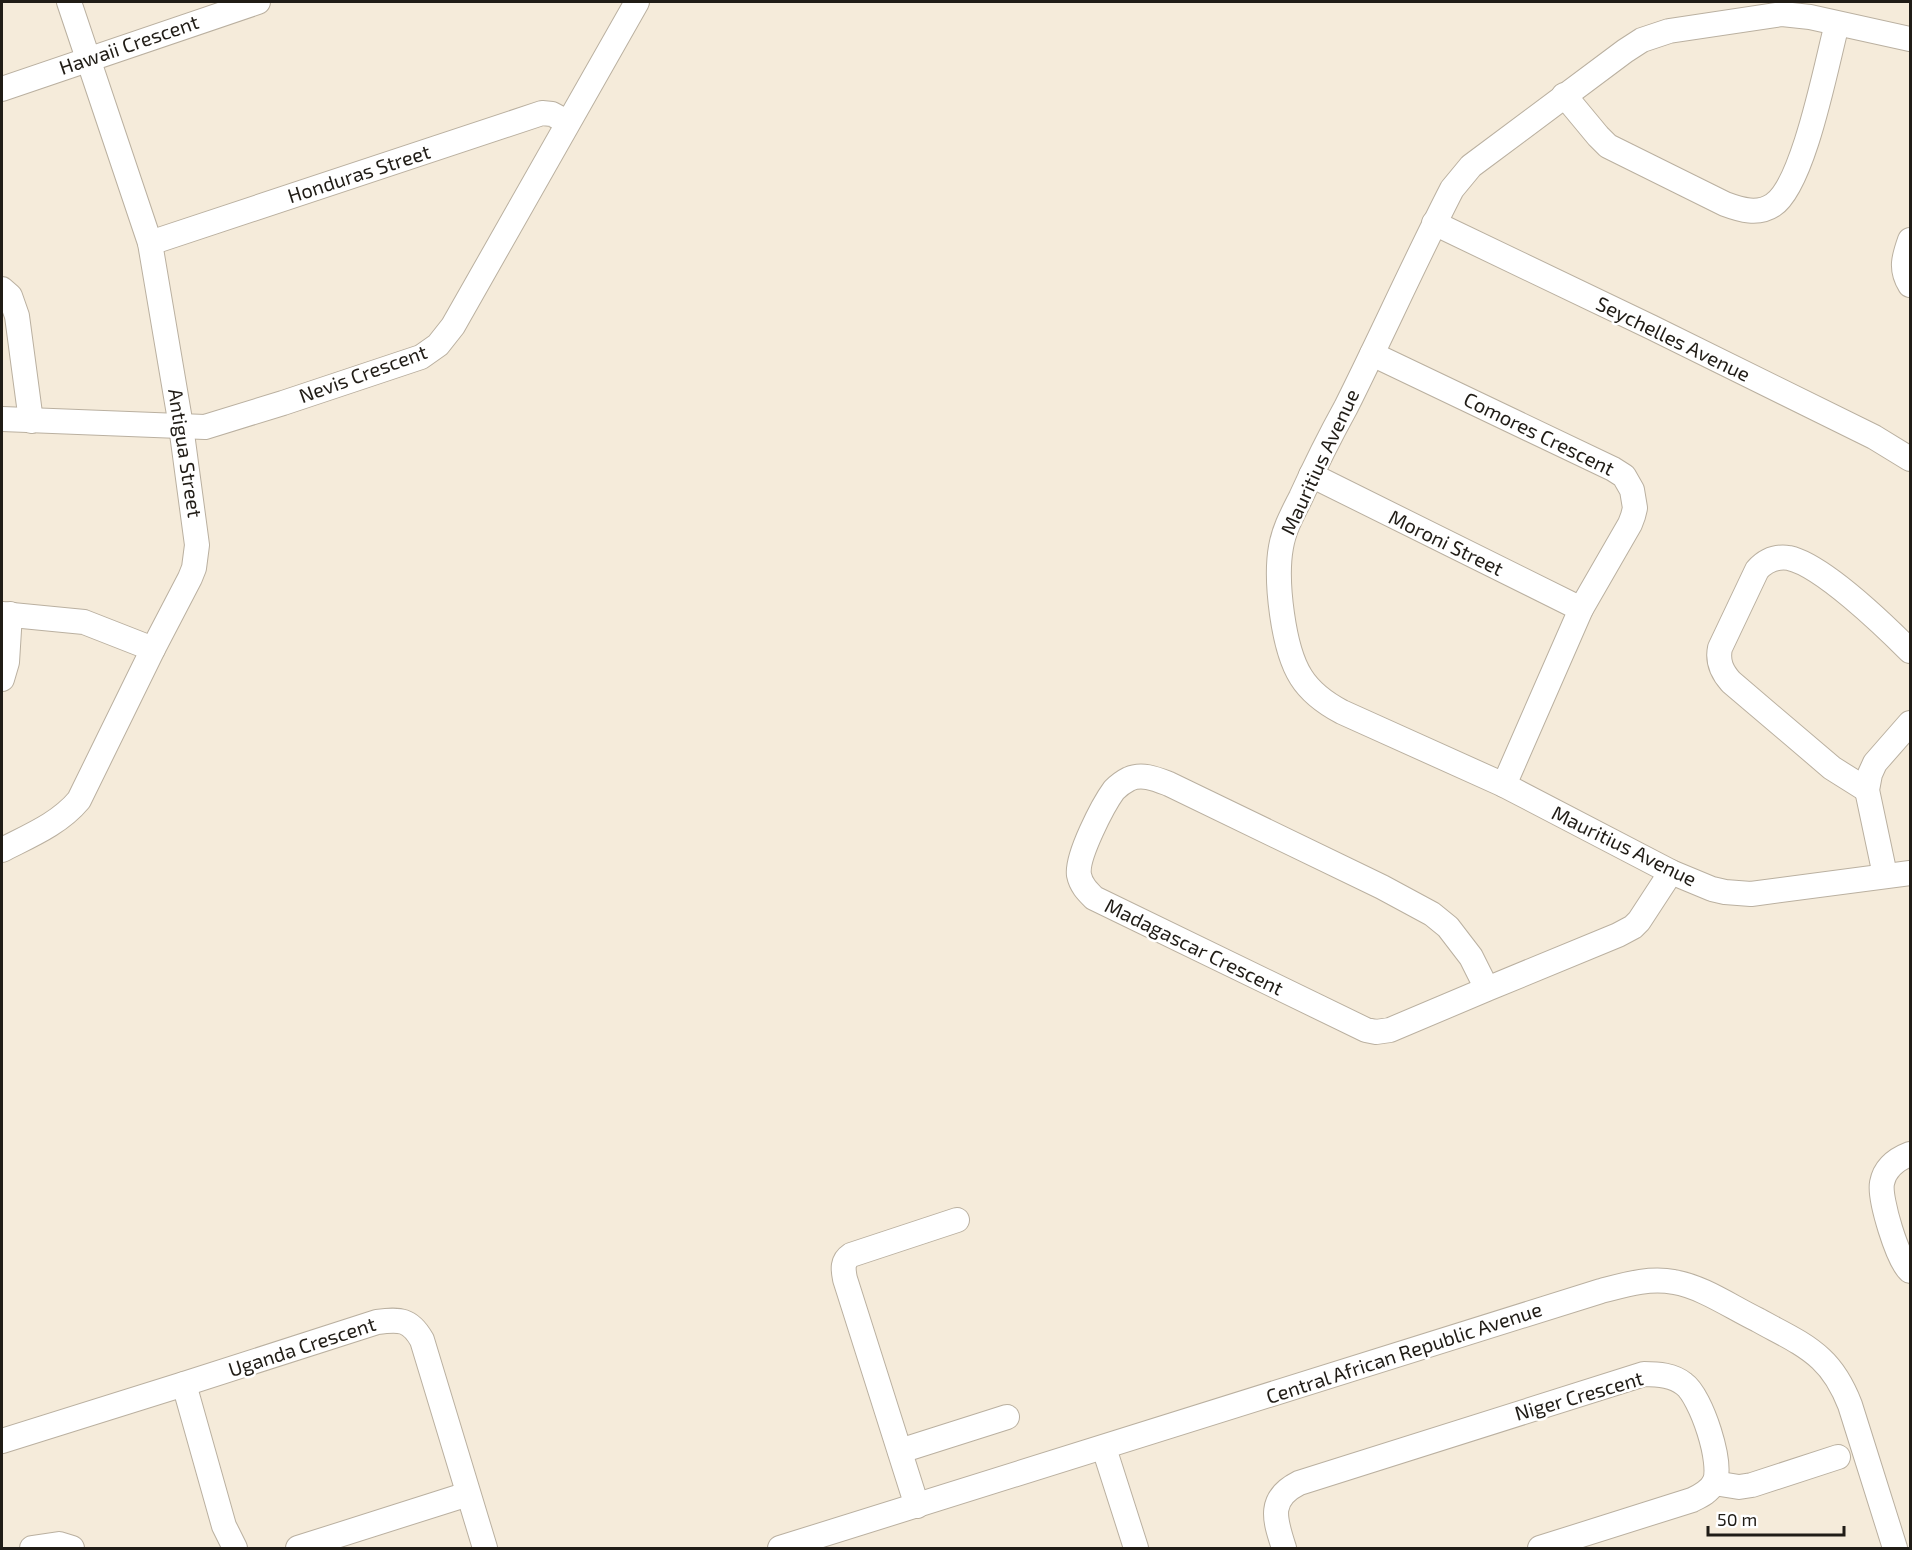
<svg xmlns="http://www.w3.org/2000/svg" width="1912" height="1550" font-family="'Exo 2',sans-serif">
<rect width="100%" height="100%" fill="#f5ebda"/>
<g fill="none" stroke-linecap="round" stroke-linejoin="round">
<g stroke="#bab0a0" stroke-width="26">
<g id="minor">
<path d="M1910 39 1810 17 1782 14 1669 31 1642 40 1625 51 1471 166 1452 189C1415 261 1382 335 1346 407 1330 436 1315 466 1301 497 1293 513 1284 529 1281 547 1275 580 1283 649 1301 677 1311 693 1325 703 1342 712L1504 785 1671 872 1712 889 1725 892 1751 894 1910 873"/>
<polyline points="2,89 258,2"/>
<path d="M1564 95 1598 136 1608 146 1725 204C1741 210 1758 215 1773 205 1804 185 1827 61 1837 24"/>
<polyline points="1434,223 1651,327 1874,437 1910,459"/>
<path d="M1910 240C1904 257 1900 269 1910 285"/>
<polyline points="150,243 542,113 552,114 567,122"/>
<polyline points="2,289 10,296 17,316 31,421"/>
<polyline points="1372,354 1613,469 1624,476 1632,490 1635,508 1633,516 1630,524 1581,609 1504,785"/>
<polyline points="2,419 205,427 283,403 421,357 438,345 453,326 637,2"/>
<polyline points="1311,475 1581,609"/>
<polyline points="2,614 84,622 153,649"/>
<polyline points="2,679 7,662 10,614"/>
<path d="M1867 790 1832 768 1731 682C1722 672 1717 662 1720 648L1757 570C1766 560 1776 556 1789 558 1822 565 1885 626 1910 651"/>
<path d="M2 850C29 836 59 824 79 800L153 649 190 578 194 568 197 545 181 426 150 243 69 2"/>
<polyline points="1885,875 1867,790 1870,774 1875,763 1910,723"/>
<path d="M1487 989 1390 1030 1376 1032 1366 1030 1094 898C1087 891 1081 885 1079 875 1076 857 1103 805 1114 790 1118 786 1123 782 1129 779 1142 773 1156 779 1169 784L1382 887 1432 914 1448 927 1471 957 1487 989 1618 935 1633 927 1639 921 1671 872"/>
<path d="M1910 1154C1897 1159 1885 1167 1882 1183 1879 1199 1898 1261 1910 1271"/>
<polyline points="184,1384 224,1526 235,1548"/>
<path d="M2 1441 184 1384 377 1322C400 1319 410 1319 422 1340L485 1548"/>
<polyline points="1104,1448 1136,1548"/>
<polyline points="900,1451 1007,1417"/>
<polyline points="1714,1483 1739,1487 1752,1485 1838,1457"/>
<path d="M917 1506 845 1279C843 1269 842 1261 851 1255L957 1220"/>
<polyline points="32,1548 59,1544 72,1548"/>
<polyline points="298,1548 468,1494"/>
<path d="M780 1548 1601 1291C1624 1285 1649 1277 1674 1282 1703 1287 1731 1307 1758 1320 1779 1332 1803 1342 1821 1359 1835 1372 1843 1387 1850 1405L1895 1548"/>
<path d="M1284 1548C1275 1520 1267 1499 1299 1483L1644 1374C1658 1374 1673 1375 1684 1384 1701 1396 1724 1465 1714 1483 1709 1492 1700 1496 1692 1500L1540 1548"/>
</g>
</g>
<use href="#minor" stroke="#fff" stroke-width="24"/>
</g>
<g text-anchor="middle" stroke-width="5" stroke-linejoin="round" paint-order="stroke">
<g font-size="20" fill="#201c16" stroke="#fff">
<text transform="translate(129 45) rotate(-19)" y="7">Hawaii Crescent</text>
<text transform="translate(359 174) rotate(-18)" y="7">Honduras Street</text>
<text transform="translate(1673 339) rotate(26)" y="7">Seychelles Avenue</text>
<text transform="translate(363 374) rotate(-20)" y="7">Nevis Crescent</text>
<text transform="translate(1539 434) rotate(26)" y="7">Comores Crescent</text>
<text transform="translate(185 453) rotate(81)" y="7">Antigua Street</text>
<text transform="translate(1320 462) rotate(-65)" y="7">Mauritius Avenue</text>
<text transform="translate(1446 543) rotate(26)" y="7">Moroni Street</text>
<text transform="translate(1624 846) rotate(26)" y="7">Mauritius Avenue</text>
<text transform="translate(1194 947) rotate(26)" y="7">Madagascar Crescent</text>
<text transform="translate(302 1347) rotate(-18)" y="7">Uganda Crescent</text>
<text transform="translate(1404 1353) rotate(-18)" y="7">Central African Republic Avenue</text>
<text transform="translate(1579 1396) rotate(-16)" y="7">Niger Crescent</text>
</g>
</g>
<rect width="1912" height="1550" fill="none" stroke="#201c16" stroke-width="6"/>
<path d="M1708 1526v9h136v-9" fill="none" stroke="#201c16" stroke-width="3"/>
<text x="1717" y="1526" font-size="18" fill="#201c16" stroke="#ffffff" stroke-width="4.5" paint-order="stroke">50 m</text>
</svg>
